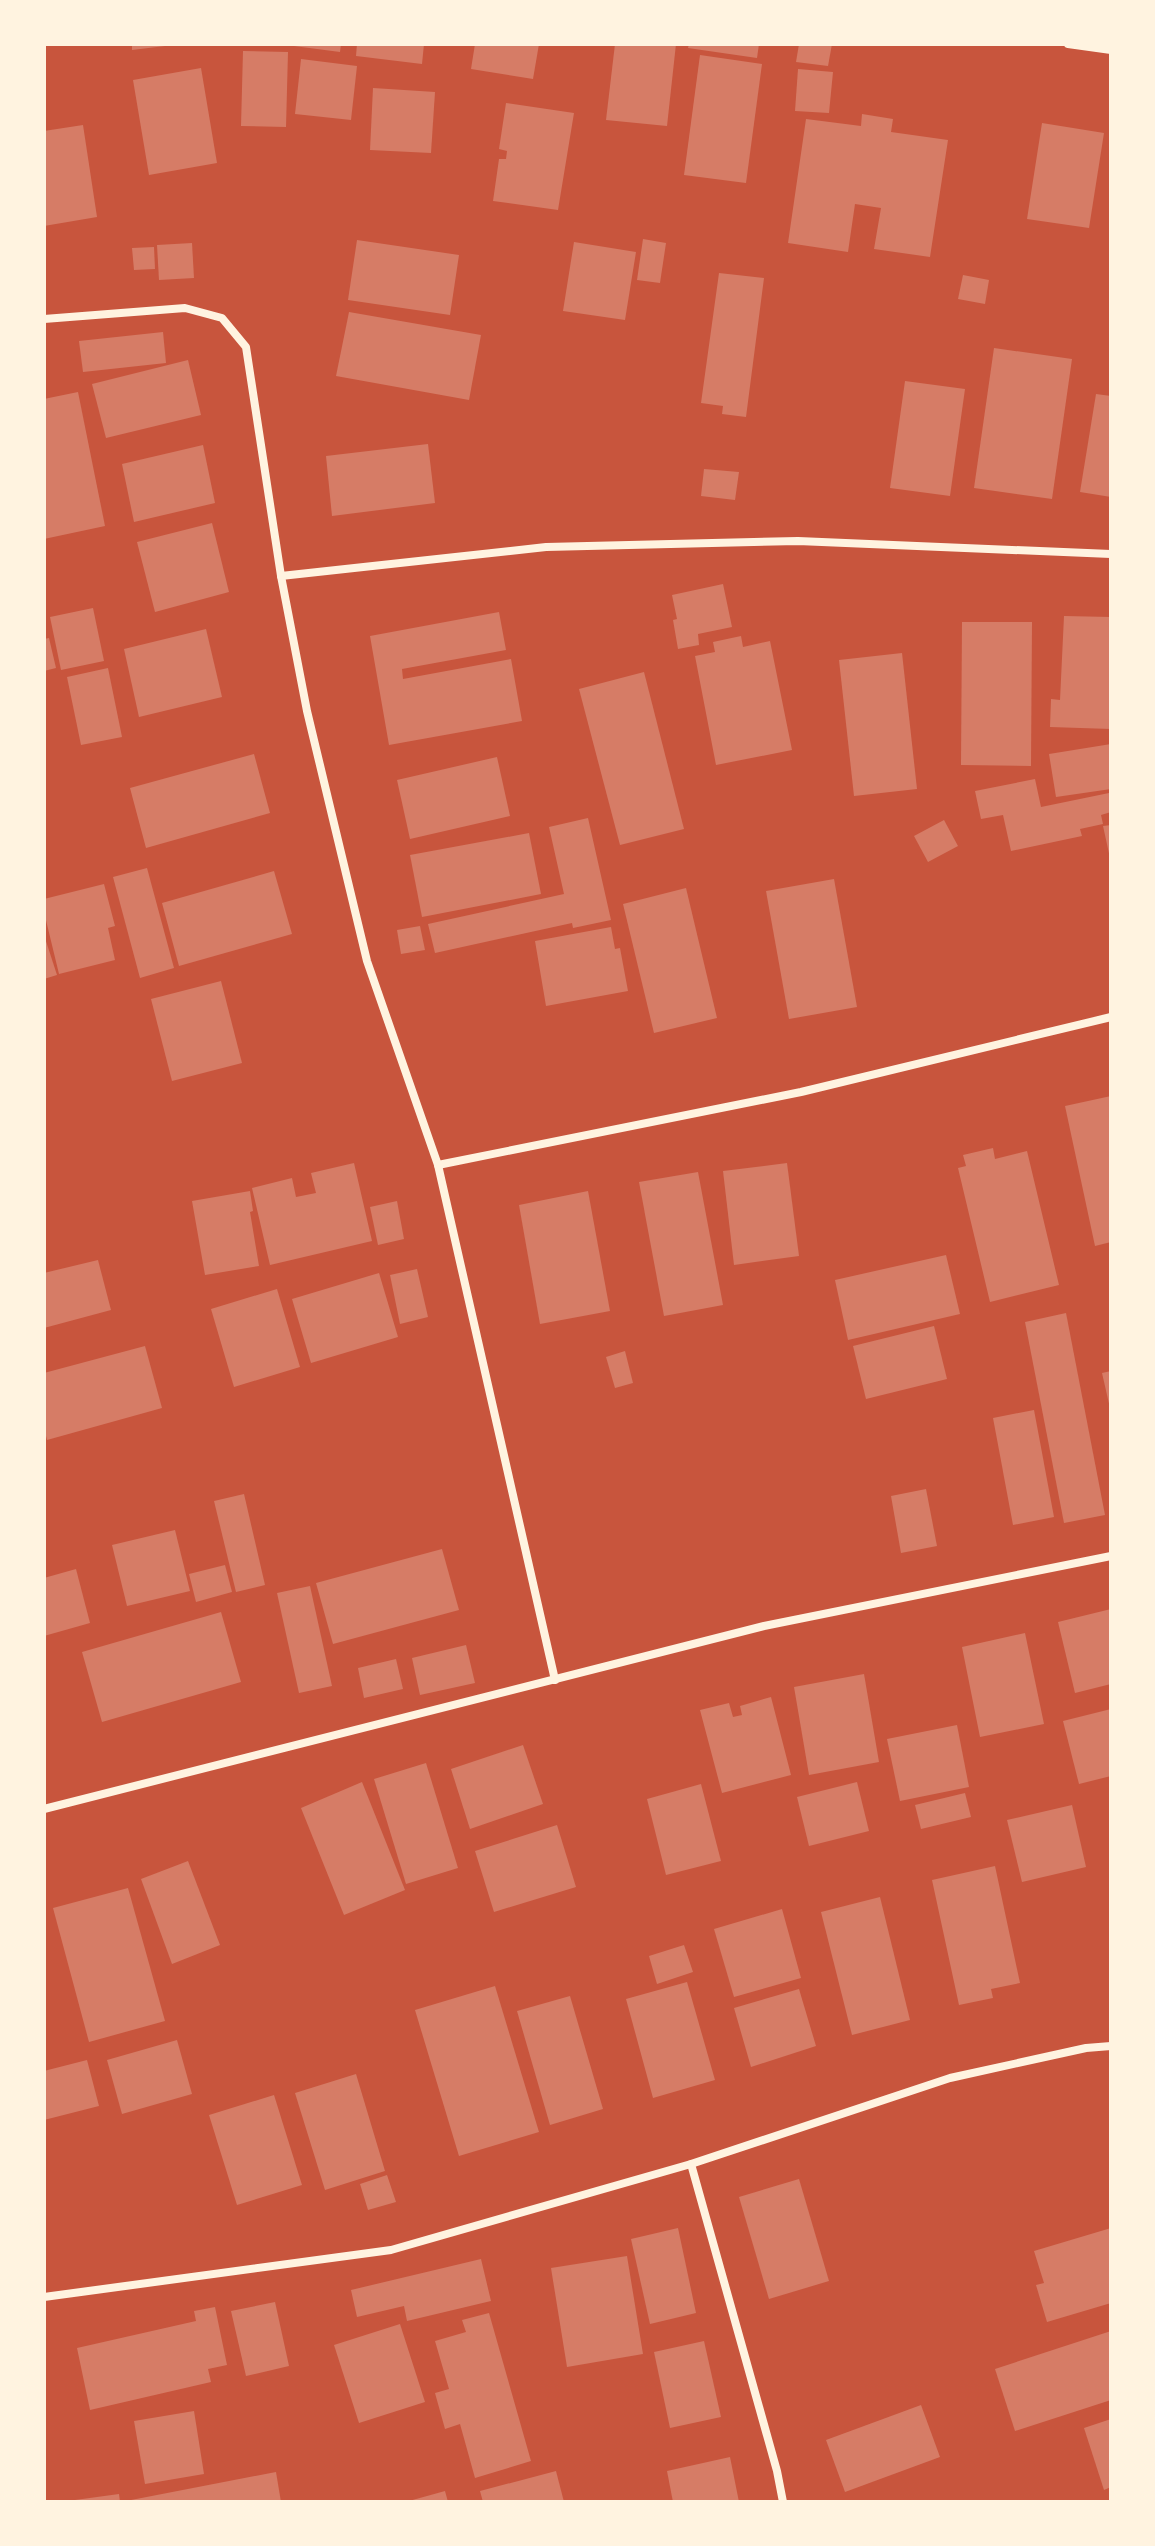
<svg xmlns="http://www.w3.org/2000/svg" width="1155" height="2546" font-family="'Open Sans',sans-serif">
<rect width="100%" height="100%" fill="#c8553d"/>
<g fill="#d67c66">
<polygon points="132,44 164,44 165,46 132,50"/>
<polygon points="294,44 341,44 340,52 294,46"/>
<polygon points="357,44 424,44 422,64 356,56"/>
<polygon points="475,44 539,44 533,79 471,69"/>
<polygon points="615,44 676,44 667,126 606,120"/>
<polygon points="689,44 759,44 757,58 688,48"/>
<polygon points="799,44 832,44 828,66 796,62"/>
<polygon points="243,51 288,52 286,127 241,126"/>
<polygon points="700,55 762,64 746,183 684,175"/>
<polygon points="301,59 357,66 351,120 295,114"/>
<polygon points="201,68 217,163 149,175 133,80"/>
<polygon points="798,69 833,72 829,113 795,111"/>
<polygon points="373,88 435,92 431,153 370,150"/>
<polygon points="506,103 574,113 558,210 493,201 499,159 506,159 507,151 499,149"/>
<polygon points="862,114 893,119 891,132 948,140 930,257 874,249 881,208 855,204 848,252 788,243 806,119 861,126"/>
<polygon points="1042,123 1104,133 1089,228 1027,219"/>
<polygon points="83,125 97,217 44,226 44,131"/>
<polygon points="643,239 666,243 660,283 637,280"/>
<polygon points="357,240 459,255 450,315 348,300"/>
<polygon points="574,242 636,252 625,320 563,311"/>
<polygon points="192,243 194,278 159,280 157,245"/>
<polygon points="154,247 155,269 134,270 132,248"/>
<polygon points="719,273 764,278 746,417 722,414 723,406 701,403"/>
<polygon points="963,275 989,280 985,304 958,299"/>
<polygon points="349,312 481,335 469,400 336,376"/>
<polygon points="163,332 166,363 83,372 79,341"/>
<polygon points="994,348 1072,359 1052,499 974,488"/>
<polygon points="188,360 201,415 106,438 92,384"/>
<polygon points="905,381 965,389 950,496 890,488"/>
<polygon points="78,392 105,526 44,539 44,399"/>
<polygon points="1096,394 1111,396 1111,497 1080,492"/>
<polygon points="428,444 435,503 332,516 326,456"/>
<polygon points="203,445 215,503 134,522 122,464"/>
<polygon points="704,469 739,472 735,500 701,496"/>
<polygon points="212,523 229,592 155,612 137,542"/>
<polygon points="723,584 732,627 698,634 699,645 678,649 673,620 677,619 672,595"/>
<polygon points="93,608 104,661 61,670 50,617"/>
<polygon points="499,612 506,650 402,669 403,679 511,659 522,721 389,745 370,636"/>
<polygon points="1064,616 1111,617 1111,729 1050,727 1051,699 1060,700"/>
<polygon points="962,622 1032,622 1031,766 961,765"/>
<polygon points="206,629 222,697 139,717 124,649"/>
<polygon points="741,636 743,647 770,641 792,750 716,765 695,656 715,652 713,642"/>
<polygon points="49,638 56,668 44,671 44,639"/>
<polygon points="902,653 917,789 854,796 839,660"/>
<polygon points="108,668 122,737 81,745 67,677"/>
<polygon points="644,672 684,829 620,845 579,689"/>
<polygon points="1111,744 1111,789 1056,797 1049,754"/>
<polygon points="254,754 270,813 146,848 130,788"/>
<polygon points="497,757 510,816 410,839 397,780"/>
<polygon points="1035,779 1041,807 1109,793 1111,812 1101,815 1103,824 1080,829 1082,836 1011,851 1003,815 981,819 975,791"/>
<polygon points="588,818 611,920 573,928 572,923 435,953 428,924 564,894 549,827"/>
<polygon points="944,820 958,846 928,862 914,836"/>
<polygon points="1111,825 1111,858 1110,858 1103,826"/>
<polygon points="529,833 541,894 422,917 410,855"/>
<polygon points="147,868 174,968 140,978 113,877"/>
<polygon points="274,871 292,934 179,966 162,903"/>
<polygon points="834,879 857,1007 789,1019 766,891"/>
<polygon points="104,884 115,926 108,928 115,960 59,974 44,912 44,899"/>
<polygon points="686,888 717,1018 654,1033 623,904"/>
<polygon points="420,926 425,950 401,954 397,930"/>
<polygon points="611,927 615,949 620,948 628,991 546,1006 535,941"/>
<polygon points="44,935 57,975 44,979"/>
<polygon points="221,981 242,1063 172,1081 151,999"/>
<polygon points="1111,1096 1111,1242 1095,1246 1065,1106"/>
<polygon points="993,1148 995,1159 1027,1151 1059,1285 990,1302 958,1168 966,1166 963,1155"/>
<polygon points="354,1163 372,1241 270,1265 252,1188 292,1178 296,1197 316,1193 311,1173"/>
<polygon points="787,1163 799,1256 734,1265 723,1171"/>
<polygon points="698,1172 723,1305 664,1316 639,1182"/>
<polygon points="250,1191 253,1211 250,1212 259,1266 205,1275 192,1201"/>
<polygon points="588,1191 610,1311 540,1324 519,1205"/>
<polygon points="397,1201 404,1239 378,1245 370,1207"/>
<polygon points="946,1255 960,1314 848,1340 835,1280"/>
<polygon points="98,1260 111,1310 44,1328 44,1273"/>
<polygon points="417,1269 428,1317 400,1324 390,1275"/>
<polygon points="379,1273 398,1337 311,1363 292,1299"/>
<polygon points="277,1289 300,1367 234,1387 211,1309"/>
<polygon points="1066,1313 1105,1515 1064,1523 1025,1322"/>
<polygon points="934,1326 947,1379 866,1399 853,1346"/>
<polygon points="145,1346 162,1408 47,1440 44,1428 44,1373"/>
<polygon points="625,1351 633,1383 615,1388 606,1357"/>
<polygon points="1111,1371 1111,1408 1110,1408 1102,1373"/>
<polygon points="1034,1410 1054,1517 1013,1525 993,1418"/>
<polygon points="926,1489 937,1546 901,1553 891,1496"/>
<polygon points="244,1494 265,1585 236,1592 214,1501"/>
<polygon points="175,1530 190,1591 127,1606 112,1545"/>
<polygon points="442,1549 459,1610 333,1644 316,1583"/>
<polygon points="225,1565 232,1592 196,1602 189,1574"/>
<polygon points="76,1569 90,1623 44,1636 44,1578"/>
<polygon points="310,1586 332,1686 299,1693 277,1593"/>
<polygon points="1111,1609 1111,1684 1075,1693 1058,1622"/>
<polygon points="221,1612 241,1682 102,1722 82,1652"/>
<polygon points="1025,1633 1044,1724 980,1737 962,1647"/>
<polygon points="466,1645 475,1683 420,1695 412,1658"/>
<polygon points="396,1659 403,1689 364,1698 358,1668"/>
<polygon points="864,1674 879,1762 809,1775 794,1687"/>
<polygon points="771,1697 791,1775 722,1793 700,1710 729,1703 733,1717 742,1715 740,1706"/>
<polygon points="1111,1709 1111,1776 1079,1784 1063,1721"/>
<polygon points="957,1725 969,1787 900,1801 887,1739"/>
<polygon points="523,1745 543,1804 470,1829 451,1769"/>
<polygon points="426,1763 458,1868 406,1884 374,1779"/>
<polygon points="362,1782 405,1890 344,1915 301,1808"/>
<polygon points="857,1782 869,1831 809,1846 797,1797"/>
<polygon points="701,1784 721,1861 666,1875 647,1799"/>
<polygon points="965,1793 971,1817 921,1829 915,1805"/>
<polygon points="1072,1805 1086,1867 1022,1882 1007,1820"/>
<polygon points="557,1825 576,1887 494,1912 475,1851"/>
<polygon points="188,1861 220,1945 172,1964 141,1879"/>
<polygon points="995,1866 1020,1983 991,1989 993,1998 959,2005 932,1880"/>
<polygon points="128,1888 165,2021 89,2042 53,1908"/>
<polygon points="880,1897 910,2020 852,2035 821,1912"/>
<polygon points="782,1909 801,1978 734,1997 714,1929"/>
<polygon points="684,1945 693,1972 657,1984 649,1956"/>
<polygon points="687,1982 715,2080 653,2098 626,1999"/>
<polygon points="495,1986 539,2132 459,2156 415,2010"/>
<polygon points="799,1989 816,2046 751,2067 734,2008"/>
<polygon points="570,1996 603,2109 550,2125 517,2011"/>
<polygon points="177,2040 192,2094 122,2114 107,2060"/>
<polygon points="87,2060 99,2106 44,2120 44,2071"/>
<polygon points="356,2074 385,2171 325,2190 295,2093"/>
<polygon points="274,2095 302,2185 237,2205 209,2115"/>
<polygon points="387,2175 396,2202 368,2210 360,2184"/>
<polygon points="799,2179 829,2281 769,2299 739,2197"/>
<polygon points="678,2228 696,2313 650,2324 631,2239"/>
<polygon points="1111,2228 1111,2303 1047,2322 1036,2285 1044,2283 1034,2251"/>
<polygon points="627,2256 643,2354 567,2367 551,2268"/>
<polygon points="481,2259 491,2301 407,2321 404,2306 357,2317 351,2290"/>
<polygon points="275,2302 289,2366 246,2376 231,2311"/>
<polygon points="215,2307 227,2365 208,2369 211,2382 90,2410 77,2348 196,2321 194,2311"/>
<polygon points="489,2313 531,2461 475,2478 460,2424 445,2429 435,2393 449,2389 435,2341 466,2332 462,2320"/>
<polygon points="400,2324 425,2402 359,2423 334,2345"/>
<polygon points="1111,2331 1111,2400 1015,2431 995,2369"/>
<polygon points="704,2341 721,2417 670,2428 654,2352"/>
<polygon points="921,2405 940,2457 845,2492 826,2440"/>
<polygon points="194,2411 204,2474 145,2484 134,2421"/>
<polygon points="1111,2419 1111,2487 1104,2490 1084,2428"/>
<polygon points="730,2457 739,2502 673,2502 667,2471"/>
<polygon points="556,2471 564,2502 483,2502 480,2491"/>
<polygon points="276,2472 281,2502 126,2502 126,2501"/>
<polygon points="445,2491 448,2502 409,2502 409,2501"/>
<polygon points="119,2494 120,2502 76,2502 75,2500"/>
</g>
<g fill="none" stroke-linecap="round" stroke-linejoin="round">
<g stroke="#fff3e0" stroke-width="8">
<polyline points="1068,44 1111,50"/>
<polyline points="44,319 185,308 222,318 246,347 281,576 307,711 367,961 438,1165 555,1680"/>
<polyline points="281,576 546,547 798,541 1111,554"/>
<polyline points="438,1165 801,1092 1111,1017"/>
<polyline points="44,1809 764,1626 1111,1556"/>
<polyline points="691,2164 777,2471 783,2502"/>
<polyline points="44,2297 391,2250 691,2164 950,2078 1086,2048 1111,2046"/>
</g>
</g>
<rect width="1155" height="2546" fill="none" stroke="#fff3e0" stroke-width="92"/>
</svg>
